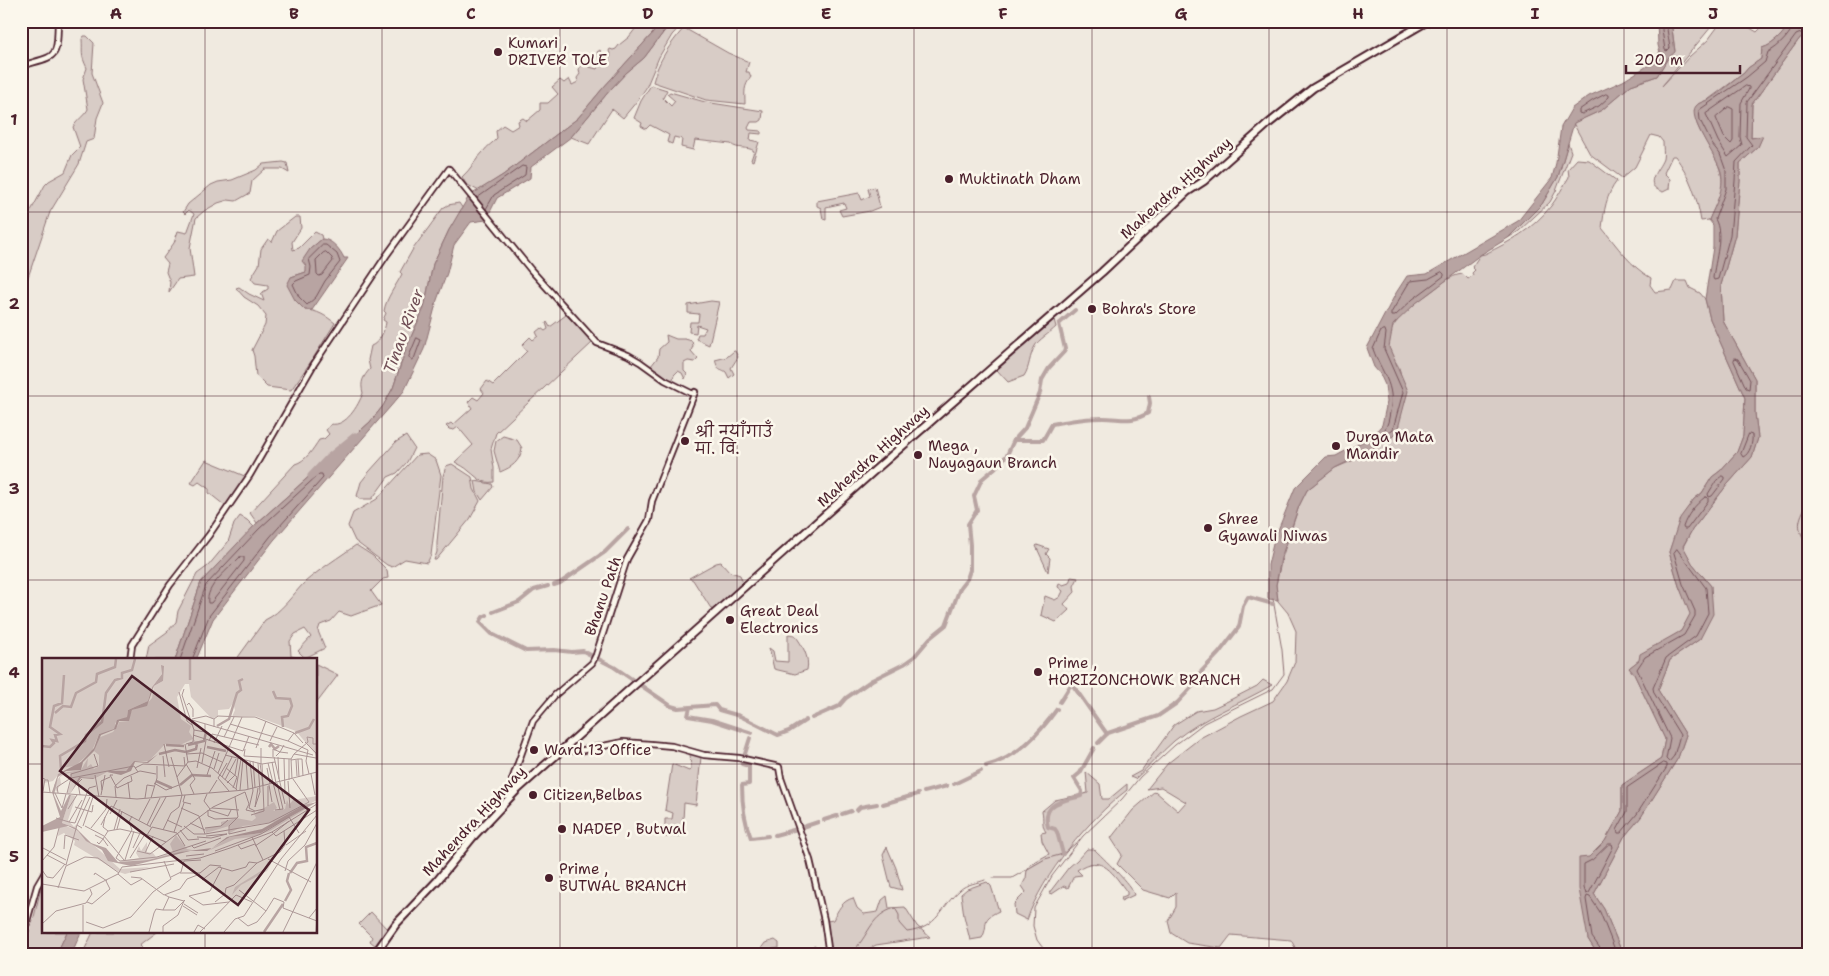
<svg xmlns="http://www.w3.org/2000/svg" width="1829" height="976" font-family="'Shantell Sans','Playpen Sans Deva',sans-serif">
<rect width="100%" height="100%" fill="#f0eae0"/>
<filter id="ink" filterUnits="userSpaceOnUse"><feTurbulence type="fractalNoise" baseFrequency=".02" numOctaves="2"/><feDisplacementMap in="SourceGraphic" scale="10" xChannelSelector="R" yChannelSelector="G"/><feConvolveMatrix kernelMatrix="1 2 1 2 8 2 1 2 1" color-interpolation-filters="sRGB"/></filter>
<g filter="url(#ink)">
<g fill="#d8ccc6" stroke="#917678">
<path d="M648 21H660L653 33 603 88 578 118 503 175 479 191 466 184 462 177C471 169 475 160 483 152 487 146 493 143 497 138L496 131 503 125 511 130 519 125 518 121 523 118 527 121 540 110V103H548L558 94 552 87 560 80 564 83 569 79 572 85 578 82 577 78 580 74 579 69 582 65 597 69 600 60 597 52 600 50 605 59H609L611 56 609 51 610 49 613 50 616 49 619 45 629 37 639 24 645 25Z"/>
<polygon points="672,21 685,21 672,35 659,57 646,88 637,101 623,118 612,109 589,144 571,137 610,90 626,73 644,58"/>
<path d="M1671 21H1716L1662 86 1690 56 1708 40 1722 21H1738L1757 32 1768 21H1791C1785 32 1774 45 1762 48L1761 59 1748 68 1744 73 1709 99 1698 104C1697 110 1695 118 1697 124 1705 145 1724 163 1722 187 1720 198 1713 210 1709 220L1701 221C1697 197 1690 176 1675 156H1672L1664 173 1670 179 1669 189 1663 192C1641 185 1659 170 1663 159 1664 154 1663 147 1663 142L1659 137 1651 135 1635 167 1622 178 1590 154 1573 123 1602 110 1631 85 1657 76 1668 58 1675 51Z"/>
<path d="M684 28 728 53 749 62 746 72H749L751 77C743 87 745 92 745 104L706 100 653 82C658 61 670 44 684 28Z"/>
<polygon points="1808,34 1808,955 1623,955 1604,909 1594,894 1624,837 1641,817 1678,758 1686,735 1658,690 1670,660 1700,639 1711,586 1692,563 1683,547 1692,530 1727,485 1752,457 1758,438 1755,413 1755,379 1723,321 1721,285 1735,235 1740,181 1740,163 1758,147 1762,136 1751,138 1752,104 1800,38"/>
<path d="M84 36H87L94 43 92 73 103 103 97 118 94 139 86 142 79 164 50 212 21 298V229L45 185 49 181 65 172 72 155 80 147 73 127C77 120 86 114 88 109L83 79 87 68C80 54 83 53 82 39Z"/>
<path d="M651 85 667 90 663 98 671 106 675 101 667 94 670 92 705 102 763 111 762 120 759 122H751L748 128 749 130 761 131V134L751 133 750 140 759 142 753 161 751 160 754 151C748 146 737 150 731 144L695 140 693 150 681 147 682 139 674 137 672 144 667 142 669 135 650 125 646 129 641 126 642 123 634 118 641 101Z"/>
<polygon points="1568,143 1571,152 1556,191 1550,202 1519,231 1508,238 1542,204 1558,177"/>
<path d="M1577 159 1589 160 1617 181C1606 195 1604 211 1602 228 1617 246 1631 267 1651 278L1650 285 1655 292 1672 290 1676 281H1687L1690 288 1700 293 1705 299 1710 319 1745 398 1743 436 1737 452 1720 471 1712 477 1702 493 1694 499 1681 518 1669 552 1679 586 1691 614 1681 631 1663 642 1629 668 1634 674 1665 739 1661 759 1622 785V811L1605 841 1589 857 1588 939 1598 955H1299L1291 940 1231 935 1221 948 1187 943 1171 933 1168 921 1176 907V892L1170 898 1143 890 1117 864 1122 855 1111 838 1133 810 1155 791 1178 811 1186 802 1161 787 1147 789 1168 763 1200 738 1241 716 1273 701 1287 681 1295 662 1296 631 1288 613 1278 601 1276 585 1282 558 1299 506 1307 490 1335 468 1354 460 1397 432C1400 420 1403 382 1400 371 1398 362 1389 356 1388 347 1387 323 1411 306 1428 294 1440 286 1449 275 1463 274L1468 279 1473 275 1472 273 1475 270 1472 267 1480 255 1485 254C1510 242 1533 229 1551 206 1558 197 1563 186 1569 177L1568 169Z"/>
<polygon points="283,162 287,163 289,173 282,169 265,169 252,181 250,193 236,201 228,200 218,203 204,211 196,218 190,248 194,277 178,279 169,292 170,282 166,272 168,264 163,258 174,243 178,231 187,233 194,214 189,210 185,214 183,212 188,204 211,185 218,182 232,180 256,170 263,164"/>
<polygon points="875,187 880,207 870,211 842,216 839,210 846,208 844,203 826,207 826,220 823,219 821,208 817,206 817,201 859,193 862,200 870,196 868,189"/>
<path d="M459 203 463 209 449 230 433 264 424 308 407 346 393 388 383 406 370 422 257 523 250 513 295 464C306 461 313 449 319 440L324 439 329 434 326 430 331 424C346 427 358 406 363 393 360 382 363 377 370 369L368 360 371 346C379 343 385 331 386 322L383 320 386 313 384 311C386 298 396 286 402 274L400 272 413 249 443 208 448 205Z"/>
<path d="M295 217H300L301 228 292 242 293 250 299 248 315 232 321 235 322 239 310 249 306 272 291 277 305 310C317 310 326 316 335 323L312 360 291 390 267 387 256 376 254 356 252 350 265 325 266 316 258 306 244 297 236 288 239 287 249 294 264 301 261 293 268 289V285L255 283 251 278 259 265 261 249 268 239 272 242 277 231Z"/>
<polygon points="711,301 719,302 709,345 696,339 698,334 703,334 706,328 697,325 696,333 689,332 690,322 698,322 699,314 688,313 688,305"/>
<path d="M566 315 593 342 496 433 491 449 494 468V482C482 484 478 478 469 471 465 467 460 465 455 462L473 445 458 427 454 430 449 429 446 426 451 423 453 425 472 408 468 402 473 397 478 400 484 393 481 389 487 381 493 385 527 351 522 345 530 337 533 340 538 336 536 332 541 328 545 331 548 329 546 323 547 322 550 327Z"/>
<path d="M1053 316 1056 327C1050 333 1038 340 1035 346 1029 356 1030 367 1024 376L1008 382 996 369 1006 357Z"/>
<polygon points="666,335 676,339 685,339 692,341 693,346 691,351 698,359 695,362 688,361 684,363 684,371 687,374 685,379 682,373 678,371 674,375 672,383 654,371 651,366 658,357 659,349 667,342"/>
<path d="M734 351H735L738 357 731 368 734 374 729 378 726 372C719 367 719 372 715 360L727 357Z"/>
<polygon points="406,436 414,448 407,462 397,473 388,477 372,499 361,499 357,496 361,482 369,472 396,442"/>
<path d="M503 436 517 440 522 448C520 462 512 467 500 472L494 451 496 441Z"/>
<polygon points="427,454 436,460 441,475 431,555 427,563 405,559 392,567 387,565 355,541 348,526 353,513 377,499 417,455"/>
<polygon points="206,460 247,477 228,503 224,505 209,493 209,489 199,482 195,485 191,483"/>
<polygon points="452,464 472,477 474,489 480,501 470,519 436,560 434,560 437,552 437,543 443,476 446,466"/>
<polygon points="475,481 492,484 493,487 482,500 477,492"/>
<polygon points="240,516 247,520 254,527 201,582 175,660 146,660 149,645 167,632 176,622 178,611 197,574 208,566 228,542 234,524"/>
<path d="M356 545 373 556 387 570 388 578 383 579 371 591 381 605 351 616 339 612 331 621 320 625 318 631 325 648 305 658 298 651 311 637 305 629 295 634 290 641 291 656 302 660H236L265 620C282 612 292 595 305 582 320 569 339 557 356 545Z"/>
<polygon points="1037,545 1049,549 1046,554 1050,558 1048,572 1036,546"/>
<polygon points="721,562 730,572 740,575 743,583 712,610 693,580 689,578 716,563"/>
<polygon points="1071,577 1078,578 1074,586 1075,592 1064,604 1069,610 1056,622 1041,615 1045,596 1055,600 1060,597 1063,591 1058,587 1059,583 1063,585 1069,583"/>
<path d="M788 634 795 635C802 645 810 657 807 670L795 674 774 669 769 648 773 651 775 661 788 662Z"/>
<polygon points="316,664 338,675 316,704"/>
<path d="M1263 680 1272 685C1240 704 1203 717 1174 741 1160 753 1149 767 1135 779L1130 777 1141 771 1174 725 1196 711 1213 708 1228 701 1257 686Z"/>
<polygon points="690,754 701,757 696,805 684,803 682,836 665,837 665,819 672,819 673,813 665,810 672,764 689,771 691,769"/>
<path d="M1086 772 1100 784 1102 799H1109L1127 784V790C1089 819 1042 875 1027 920L1015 914 1014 904 1026 892 1022 886 1026 878 1027 870 1031 864 1049 854 1042 841 1041 833 1046 832C1041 825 1044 819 1042 811L1055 800 1088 793Z"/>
<polygon points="887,847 896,868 902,890 891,887 883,855"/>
<path d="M1087 849H1094C1102 857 1132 885 1134 895L1121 901 1122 897 1127 895V892C1114 875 1102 852 1077 870L1082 875 1074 876 1068 888 1064 886 1052 894 1049 893 1069 867 1077 860Z"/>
<polygon points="44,882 44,932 67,932 56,955 30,955 23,950 34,917 41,888"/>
<path d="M987 882 991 886 999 911C979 920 990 923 982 938L970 940 964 916 961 894 967 889Z"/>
<path d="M887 896 889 908 905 907 917 926 930 937 876 945 858 955H831L827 921 833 920C838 910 842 901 853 898L857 908 864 914 878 912 882 900Z"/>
<polygon points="371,912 388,930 376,946 370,941 372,937 359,924"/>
<polygon points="93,932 157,932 140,945 150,955 82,955"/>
<polygon points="775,940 779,943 779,948 772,949 768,955 761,955 760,950 765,943"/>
</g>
<g fill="#b8a4a2" stroke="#8c6f72">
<polygon points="660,21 672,21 644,58 626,73 610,90 571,137 531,167 530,178 497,198 486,220 471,222 454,245 447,273 437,300 424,349 404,391 274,540 213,619 196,660 175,660 201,582 255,525 370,422 383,406 393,388 407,346 424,308 433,264 449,230 469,196 503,175 578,118 603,88 653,33"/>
<polygon points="1657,21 1671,21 1675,52 1668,58 1657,76 1631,85 1602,110 1574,123 1558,177 1542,204 1508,238 1480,255 1416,303 1393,325 1389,347 1408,391 1397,432 1392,437 1365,453 1335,468 1307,490 1299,506 1281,558 1276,585 1278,600 1268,599 1268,565 1274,540 1295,488 1326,457 1336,456 1371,437 1382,425 1387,402 1385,385 1380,374 1374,367 1367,348 1396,293 1407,276 1427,274 1518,221 1552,178 1556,163 1561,127 1572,108 1589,96 1623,81 1649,65 1661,56 1658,45"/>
<path d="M1791 21H1808V34L1800 38 1752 104 1751 138 1763 136 1758 147 1740 163V181L1735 235 1721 285 1723 321 1755 379V413L1758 438 1752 457 1727 485 1692 530 1683 546 1692 563 1711 586 1713 614 1700 639 1670 660 1658 690 1686 735 1678 758 1641 817 1624 837 1594 894 1604 909 1623 955H1598L1588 939 1579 889V858L1589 857 1605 841 1622 811V785L1661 759 1665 739 1634 674 1629 668 1639 660 1640 654 1681 631 1690 614 1679 586 1669 552 1680 518 1694 499 1702 493 1712 477 1720 471 1737 452 1743 436 1745 398 1710 319 1705 299 1713 247V225L1709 220C1715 205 1725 189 1721 172 1718 158 1686 117 1696 106 1699 102 1706 101 1710 99 1722 91 1733 81 1744 73L1748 68 1761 59 1762 48C1774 45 1785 32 1791 21Z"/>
<path d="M322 239C331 239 340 249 344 258H348L312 310H305L295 300 287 285 291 277 306 272V266L302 261 310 249Z"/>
<polygon points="67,932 81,932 71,955 56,955"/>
</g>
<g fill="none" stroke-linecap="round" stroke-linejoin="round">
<g stroke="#76545b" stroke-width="1">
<path d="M1795 21C1793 32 1778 48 1768 52L1765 62 1747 77 1699 110 1700 120 1712 144 1720 154 1726 171V189L1715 219C1724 235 1715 260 1713 278L1714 280 1718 279 1730 235 1735 181 1736 162 1752 145 1746 137 1747 102 1796 35 1808 30"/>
<polygon points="1664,27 1667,29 1670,48 1667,51 1665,50 1662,30"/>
<polygon points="1746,86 1749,87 1749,89 1741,103 1740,137 1742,145 1728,157 1718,141 1706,114"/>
<polygon points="1606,94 1609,95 1609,97 1599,106 1582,114 1579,113 1579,110 1592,101"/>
<polygon points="1729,107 1733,109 1733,141 1731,144 1724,137 1716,118"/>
<polyline points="477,198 522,166 526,167 525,175 494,195 486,209"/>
<polygon points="323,245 326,245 337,254 340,262 325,281 316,297 307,305 299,297 293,284 296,281 310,275 311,267 309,259"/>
<polygon points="326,252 332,258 333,261 322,275 319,276 317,274 316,260 323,253"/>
<polygon points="1442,272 1444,274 1444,276 1413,299 1395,316 1391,316 1391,313 1410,281 1428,279"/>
<path d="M1385 330 1386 333 1384 349 1403 392 1393 429 1387 434 1384 431C1388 425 1389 419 1390 412 1396 385 1381 372 1373 349L1381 331Z"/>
<polygon points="417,338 421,340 414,359 411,360 409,357"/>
<polygon points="1735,358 1738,359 1750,380 1749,389 1746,388 1734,361"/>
<path d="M1749 434 1752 435C1753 442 1750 454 1743 457L1741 454Z"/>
<polygon points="1722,476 1725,477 1725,479 1712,496 1709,497 1708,494 1716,481"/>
<path d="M1705 497 1708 498V501L1687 529H1684L1683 527C1687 515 1695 505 1705 497Z"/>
<polygon points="1677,549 1706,588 1708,613 1696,636 1666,658 1653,688 1654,693 1680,735 1674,756 1669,762 1666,759 1670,738 1637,669 1645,657 1684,635 1695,616 1695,611 1683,584 1674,553"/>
<path d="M240 557H244V561L211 603H208C205 586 229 569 240 557Z"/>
<polyline points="180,660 206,585 259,529 319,474 322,474 323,478 270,537 209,616 192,660"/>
<polygon points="1664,763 1667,764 1667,767 1637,814 1621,833 1618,833 1617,830 1627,812 1627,788"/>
<polygon points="1609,844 1612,844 1613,847 1589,893 1586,894 1584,888 1584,864 1592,860"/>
<polyline points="1602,955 1602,951 1592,937 1586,899 1587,896 1590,897 1600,912 1617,955"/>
</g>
<g stroke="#8c6f72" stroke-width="1">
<polyline points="1655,61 1660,51"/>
<path d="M1808 502C1797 522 1796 527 1808 546"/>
<polyline points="993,878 1012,878 1045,859 1063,854 1075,844"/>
<path d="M830 949H855C870 933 871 915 895 908L899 915V923L907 932C939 928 940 907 960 890 966 884 978 883 985 880"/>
<polyline points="798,955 814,946 826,949"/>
<polyline points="1048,955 1037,940 1033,926 1034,908 1052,876 1083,836 1122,799 1140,777 1175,745 1204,723 1273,689 1284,674 1282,650 1273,599"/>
</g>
<g stroke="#b8a4a2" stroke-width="4">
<path d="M1014 440H1043L1052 424C1068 421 1086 418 1103 418 1121 418 1132 423 1148 413L1150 403 1149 397"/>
<polyline points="554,585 560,583 605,552 628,529"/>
<polyline points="493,612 519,602 534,590 548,586"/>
<polyline points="487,615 483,617 480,622 492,634 526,651 554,650 572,652 583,651 614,667 671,706 678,708 715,705 719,710 740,716 778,735 789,731 806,720"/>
<polyline points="1072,684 1107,734"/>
<polyline points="1060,702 1070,686"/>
<polyline points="690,707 688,716 712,720 752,733"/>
<polyline points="812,718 839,706 846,698 872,680 904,664 914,657 930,638 946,625 960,588 967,579 970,570 970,545 968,524 977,510 974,496 982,479 995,468 1007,455 1014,440 1025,428 1040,393 1042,380 1049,368 1064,352 1065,349 1059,324 1075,310"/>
<polyline points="1098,743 1108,733 1158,716 1177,703 1192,687 1200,673 1219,653 1239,627 1243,606 1248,597 1273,604"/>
<polyline points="744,757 750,738"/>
<path d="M743 763 742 764 749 766V784L742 785C742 803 744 821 751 838L768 836"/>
<path d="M986 766C1017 758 1039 734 1057 709"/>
<polyline points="954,784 981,771"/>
<polyline points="924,792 947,786"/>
<polyline points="883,804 918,794"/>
<polyline points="857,810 860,807 877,804"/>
<polyline points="842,814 851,811"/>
<polyline points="824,820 837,816"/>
<polyline points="803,827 818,822"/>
<polyline points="775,835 797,829"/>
<path d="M1063 854 1057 832 1055 829 1048 827C1041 802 1064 801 1081 796L1082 791 1074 778 1080 773 1094 748"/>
</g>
<polyline stroke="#b8a4a2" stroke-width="7" points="311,476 328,458 355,436"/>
<g stroke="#4a1f2b" stroke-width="8">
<g id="tertiary">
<path d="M21 66C57 55 57 61 58 21"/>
<polyline points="130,660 132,645 170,585 209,535 250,475 314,364 386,256 449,169 531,270 597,343 628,355 640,362 665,380 693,394"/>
<polyline points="562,750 579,751 623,742 650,744 672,746 704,755 739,758 779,767 781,778 810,860 824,920 829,955"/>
<polyline points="516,791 512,780 533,721 555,695 592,663 596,655 627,559 649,520 652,501 695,392"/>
<polyline points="21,942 37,886 44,874"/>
</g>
</g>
<g stroke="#4a1f2b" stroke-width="10">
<polyline id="trunk" points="374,955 396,924 437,881 472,838 516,791 875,470 1102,272 1187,192 1204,181 1268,124 1313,88 1428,21"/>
</g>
<use href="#tertiary" stroke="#fbf7ec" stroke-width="4.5"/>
<use href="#trunk" stroke="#fbf7ec" stroke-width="6"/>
</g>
</g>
<path fill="none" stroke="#4a1f2b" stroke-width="1" stroke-opacity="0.55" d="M205 21V660M382 21V955M560 21V955M737 21V955M914 21V955M1092 21V955M1269 21V955M1447 21V955M1624 21V955M21 212H1808M21 396H1808M21 580H1808M21 764H44M316 764H1808M205 932V955"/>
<g fill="#4a1f2b" stroke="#fbf7ec" stroke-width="2">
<circle cx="498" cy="52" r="5"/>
<circle cx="949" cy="179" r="5"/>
<circle cx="1092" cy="309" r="5"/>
<circle cx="685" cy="441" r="5"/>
<circle cx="1336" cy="446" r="5"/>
<circle cx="918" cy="455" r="5"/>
<circle cx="1208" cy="528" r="5"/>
<circle cx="730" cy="620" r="5"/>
<circle cx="1038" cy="672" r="5"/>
<circle cx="534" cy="750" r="5"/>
<circle cx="533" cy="795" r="5"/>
<circle cx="562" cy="829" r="5"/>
<circle cx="549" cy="878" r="5"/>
</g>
<g text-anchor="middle" stroke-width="5" stroke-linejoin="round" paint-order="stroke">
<g font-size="15" fill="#4a1f2b" stroke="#fbf7ec" text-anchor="start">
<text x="508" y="48">Kumari ,<tspan x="508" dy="17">DRIVER TOLE</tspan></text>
<text x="959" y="184">Muktinath Dham</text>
<text x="1102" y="314">Bohra's Store</text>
<text x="695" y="437">श्री नयाँगाउँ<tspan x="695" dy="17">मा. वि.</tspan></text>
<text x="1346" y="442">Durga Mata<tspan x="1346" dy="17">Mandir</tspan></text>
<text x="928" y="451">Mega ,<tspan x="928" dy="17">Nayagaun Branch</tspan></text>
<text x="1218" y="524">Shree<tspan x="1218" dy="17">Gyawali Niwas</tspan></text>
<text x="740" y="616">Great Deal<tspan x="740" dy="17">Electronics</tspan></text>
<text x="1048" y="668">Prime ,<tspan x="1048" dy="17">HORIZONCHOWK BRANCH</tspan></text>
<text x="544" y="755">Ward 13 Office</text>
<text x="543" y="800">Citizen,Belbas</text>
<text x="572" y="834">NADEP , Butwal</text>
<text x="559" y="874">Prime ,<tspan x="559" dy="17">BUTWAL BRANCH</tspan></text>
</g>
<g font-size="15" fill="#4a1f2b" stroke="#fbf7ec">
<text transform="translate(1176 188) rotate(-42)" y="5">Mahendra Highway</text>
<text transform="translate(873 456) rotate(-42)" y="5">Mahendra Highway</text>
<text transform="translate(603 596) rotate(-71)" y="5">Bhanu Path</text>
<text transform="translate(474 821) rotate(-47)" y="5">Mahendra Highway</text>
</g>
<g font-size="16" font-style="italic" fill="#704e55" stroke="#fbf7ec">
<text transform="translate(403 331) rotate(-70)" y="6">Tinau River</text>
</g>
</g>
<g transform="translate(42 658)">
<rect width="275" height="275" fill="#f0eae0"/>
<path d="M0 1H275V98L254 73 213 58 190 59 193 52 191 45 187 51 176 52V58L170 61 149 39 147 26H143L135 39 139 61 149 68 147 74 153 83H159L152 85 151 81 138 87 123 86 107 103H92L84 113H67L52 120 37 119 28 136H25L30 120 28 115 23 116 18 119 19 126 14 134 12 127 20 115 39 112 46 100 45 109 49 106 52 111 57 108V97L52 93 56 80 71 74 76 67 77 64 86 63 90 52 104 47 110 40 112 28 121 23 119 7 120 16 110 29 106 43 86 52 85 59 73 65V71L57 76 50 93 33 108 17 110 20 112 11 123 2 125ZM29 137 34 138 26 162 32 169 35 166 34 170 20 165ZM275 138V142L233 164 201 168 188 175 187 168 164 175 163 170 179 168V164L194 160 210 163 214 160 212 156 232 144 235 150 231 153 243 151 245 142 247 147 251 142ZM275 144 228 173 210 179 193 181 166 193 188 179 219 175ZM22 167 36 173 78 211 108 209 83 216 77 214 32 187 33 183 22 175 16 178 17 169ZM134 177 145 191 150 192 106 202 76 204 97 200 94 195 97 188 99 193 105 184V194L111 195 114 199 131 194 128 186ZM226 203 229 206 225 213 199 227 190 237 193 229 222 211Z" fill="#d8ccc6"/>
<path d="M119 7 122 8 121 23 112 28 105 48 90 52 87 63H77L74 71 59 77 52 93 41 104 39 112 24 113 16 119 12 137 19 153 27 137H29L20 165 34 170 49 185 64 190 76 204 106 202 138 194 170 190 185 179 220 171 262 147 275 144 219 175 188 179 165 193H148L89 208 66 203 60 192 44 183 36 173 26 168 0 174V168L18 159 10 134 16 116 39 104 52 90 57 76 72 71 75 62 85 59 86 52 106 43 110 29 120 16ZM116 96 106 105 93 104 89 113 79 117 65 114 51 121 39 120 28 136 37 119 52 120 67 113H84L92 103 105 104Z" fill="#b8a4a2"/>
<path fill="none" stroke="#b8a4a2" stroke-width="2.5" d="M148 22V1M231 33 234 40 248 41 250 48 246 58 240 59 241 69M13 55 21 48 29 49 34 35 54 24 55 16 73 9 74 1M175 68 187 61 195 35 199 32 197 23 201 21M253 75 267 70 272 61M124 87 142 88M146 87 162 83 164 74M0 88 8 89 12 85 10 82 15 83 13 77 18 76 8 69 12 48 20 45 22 17M165 89 184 93M227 89 229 86 233 91 237 88M144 94 154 91 155 86M117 96 133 92 144 94M19 112 18 98 43 83 44 77 60 64 64 35 73 22 80 20V15L90 12 93 1M114 123 130 130M138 127 150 117 169 118M248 215 255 205 265 203 264 189 275 185M243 243 249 232 245 223 247 215M222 274 241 246"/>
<path fill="none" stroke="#ae9998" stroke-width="1" d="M142 31 140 37 152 72 151 84 144 86M137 34 145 63 150 67M145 47 147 45 151 51V59M150 61 164 58 172 61M150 62 271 97M188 66 246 83 252 75M172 69V61L176 58 200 59M152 72 163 74V66M151 77 201 93 207 78M182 79 192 59M167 83 170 76 217 87M228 83 235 69M246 83 266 92 264 103 267 116M263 84 274 95 275 110M172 85 180 68M122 86 127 109M143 86 146 104M242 87 238 94 246 95M214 90 224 63M203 91 202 98 249 101M144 96 160 95 180 104M252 96 274 100M183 97 220 106 233 104M121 98 123 119M129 99 135 119M231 99V91L238 94 234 98M232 99 243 146M236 99 237 121M242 100 243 136M247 101V122M256 101H260L261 118M204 102 206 131M249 102 256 101 257 119M254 102 255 118M208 103 211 133 207 150 213 153 222 151M211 103 213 129M230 104 234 125M160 105 164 82M185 105 176 120 187 133M218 105 221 127M226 105 238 152M144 106 153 121 148 127 152 136M219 106V90M93 110 101 106 143 108 142 99M155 110 159 90M184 110 195 119 191 130M225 110 228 126M172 111 177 95M176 115 200 59H213L228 65 252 75 261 85M269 116 273 137M53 117 57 139M71 117H68L75 130 90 123 89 118M165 117 173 93M180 119 190 99M0 120 3 121 1 133M29 120 92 108 96 114M250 121 249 101 252 96 266 84 265 79 271 80V86H275M3 122H6L8 134M183 122 194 101M246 123 248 150M86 124 88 141M112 125 124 132 137 127M185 125 193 117 196 100M227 127 230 144M226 128V148M194 131 199 101M60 132 59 123 68 119M198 132 201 101M0 134 95 141 203 132 275 114M203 134 207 146 204 152 213 154M13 135 20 150 24 136M16 135 15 129 29 120V116L56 108 52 96M25 135 29 120M167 135 175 122M165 136 162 143 168 151M38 137 36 125 40 121M59 137 63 117M143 137 141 144 149 146M74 139 73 128 82 120 98 113 114 116M193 139 196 159 187 168V176L204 172M103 140 105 127 112 128M109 140 115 120V108M33 149 50 154 51 147M213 149 218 134 216 105M213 149 216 130M139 150 157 158M170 150 197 152M26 151 35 137M166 152V158L173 161 195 160M167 152 186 158 189 152M233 152 241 151 235 125M68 156 75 142M209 157 222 153 220 106M90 158 87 164 90 172 74 200 78 203 115 199 164 183M157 158 163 176M63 159 61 169 66 173M14 160 27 164 40 142M97 162 108 141M125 162 140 169M27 164 33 165 47 130 54 128M148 165 163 172M35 167 48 139M59 167 69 148 109 169M105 167 118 140M41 168 51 139M43 168 62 178 82 202M108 168 124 139M142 168 152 176H163L227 165 267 144 251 121M49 170 64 151 65 141M163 170 179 168 186 162M75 171 80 153M72 172 78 151M121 172 129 155 137 149 140 137 135 119 146 104 154 103 170 110 195 132M138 172 146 182 157 181M132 174 142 145M230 174 234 178 275 152M231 176 247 163M53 177 61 181 66 173 78 171 105 177 110 169 135 175 143 188M106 177 124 184M155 179 169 180 185 176 164 178M210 179 221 202M55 184 57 186 61 181 66 188M196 187 199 191 213 186M244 187 264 173M150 188 152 190 179 180M213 188 231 176M1 190 24 202M91 190 98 175M22 191 23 177 37 182M95 193 108 196 171 149 203 134M173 193 219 176 247 159 257 175M103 195 111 178M5 197 24 207M144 198 162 196M88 200 103 176M226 201 269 224M83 202 92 173M0 203 12 189 17 170M24 207 35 167 40 170M180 210 168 233 147 238 161 247 187 244M0 212 5 219 11 220 23 206M243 213 246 203 263 187 275 165M88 214 132 206M138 215H158L168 207 179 208M52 217 53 215 65 223M89 219 99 220 122 237 138 231 145 221 158 216M129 219 139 214 142 203 159 202M100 221 89 227 76 216 80 209 158 200 188 190 230 174 275 146M160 222 177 209 190 213 204 209 207 204 215 205M0 226 42 233 76 216M16 230 24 208 43 199 56 200 77 215M197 232 224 253 232 240 242 244 241 250 267 260M127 239 142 243M45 244 50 246 68 231 64 223M173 244 183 236 184 230 192 227 215 205 238 194 243 187 242 173M142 246 156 255M141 248 155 257M275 250 267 260 275 263M121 252H133L143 242M196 260 206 268 215 264 224 253M44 264 61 270 89 259 111 234 129 221 122 203M0 266 14 253 44 245 50 236 48 231M41 274V247M107 274 112 255 114 251 121 252 127 239 123 237M121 274V268L136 257 142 243M152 274 156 267 163 271M158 274 194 237 210 244M182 274 193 261 202 258 239 201 275 157M241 274 275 204M274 274 275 257"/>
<path fill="#4a1f2b" fill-opacity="0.15" stroke="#4a1f2b" stroke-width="2.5" d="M90 18 267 152 196 247 18 113Z"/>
<rect width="275" height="275" fill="none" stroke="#4a1f2b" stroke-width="2.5"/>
</g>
<rect width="1829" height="976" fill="none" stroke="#fbf7ec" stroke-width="55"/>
<path d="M1626 65v8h114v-8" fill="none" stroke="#4a1f2b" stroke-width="2.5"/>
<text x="1634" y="65" font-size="15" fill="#4a1f2b" stroke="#fbf7ec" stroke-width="4" paint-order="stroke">200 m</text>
<rect x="28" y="28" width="1774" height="920" fill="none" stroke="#4a1f2b" stroke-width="2"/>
<g font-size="16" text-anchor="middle" font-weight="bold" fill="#4a1f2b">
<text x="116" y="19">A</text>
<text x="294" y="19">B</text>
<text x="471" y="19">C</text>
<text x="648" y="19">D</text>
<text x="826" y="19">E</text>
<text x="1003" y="19">F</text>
<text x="1181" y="19">G</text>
<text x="1358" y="19">H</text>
<text x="1535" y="19">I</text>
<text x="1713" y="19">J</text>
<text x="14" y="125">1</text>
<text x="14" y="309">2</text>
<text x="14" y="494">3</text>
<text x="14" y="678">4</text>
<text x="14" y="862">5</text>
</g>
</svg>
